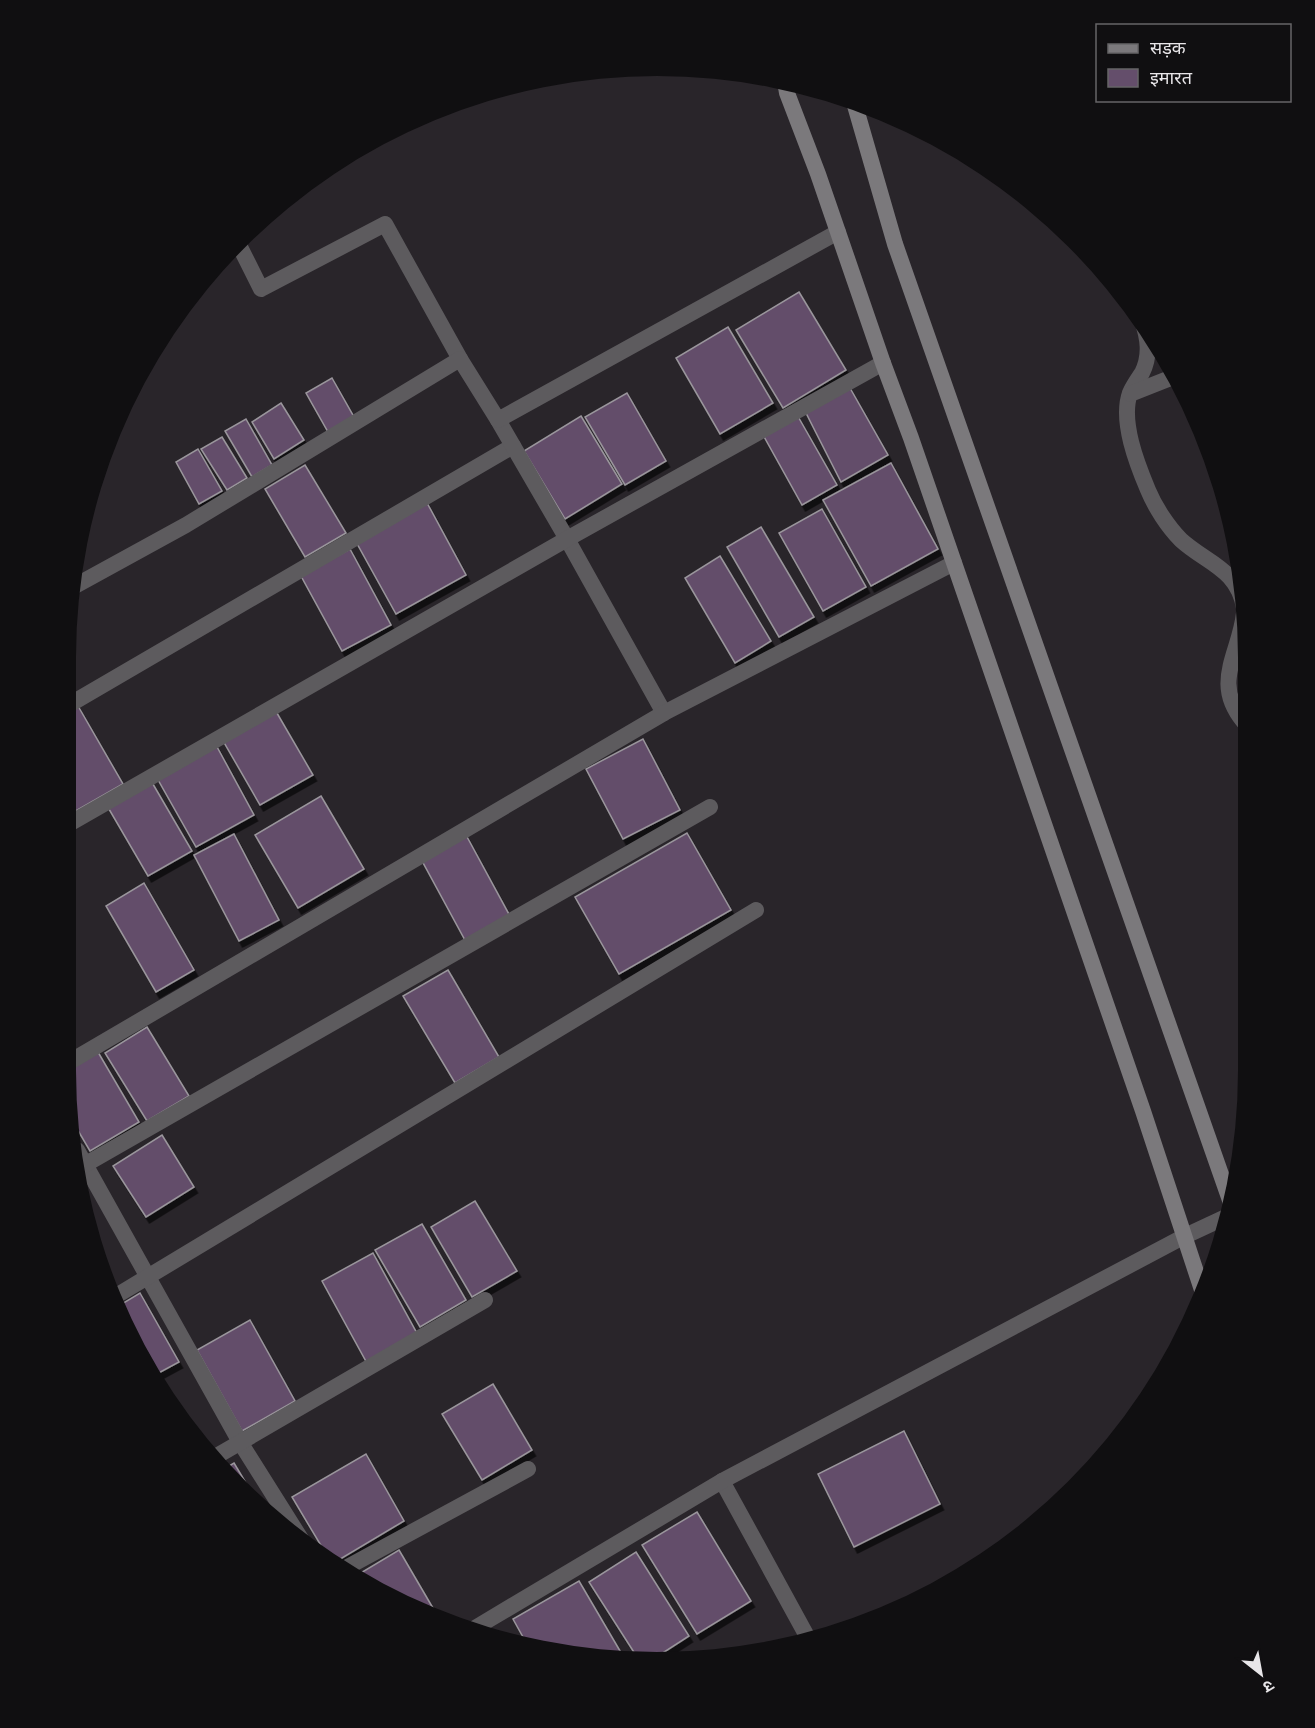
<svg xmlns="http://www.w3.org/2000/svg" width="1315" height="1728" font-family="'Roboto Serif','Noto Sans Devanagari',serif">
<defs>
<filter id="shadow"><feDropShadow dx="3.5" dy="6" stdDeviation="0" flood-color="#0009"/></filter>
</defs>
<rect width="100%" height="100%" fill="#29252a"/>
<g fill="#644e6b" stroke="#9a969c" stroke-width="1.5" filter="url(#shadow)">
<polygon points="799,292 846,370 783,408 736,330"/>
<polygon points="728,327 773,403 720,434 676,358"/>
<polygon points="332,378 354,417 328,432 306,393"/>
<polygon points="850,388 888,455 841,482 806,413"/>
<polygon points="627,393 666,461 625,485 585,417"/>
<polygon points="281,403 304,440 274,459 252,422"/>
<polygon points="796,413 837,485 802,505 762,433"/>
<polygon points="581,416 622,484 565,519 524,451"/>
<polygon points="246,419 272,465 252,477 225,431"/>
<polygon points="222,437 247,478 227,490 201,449"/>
<polygon points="198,449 222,491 199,504 176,462"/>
<polygon points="891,463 938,549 871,586 823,500"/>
<polygon points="305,465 346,533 305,557 265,489"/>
<polygon points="426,501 466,575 396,614 355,540"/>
<polygon points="822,509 866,587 823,611 779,533"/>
<polygon points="761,527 814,617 779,637 727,547"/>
<polygon points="350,549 391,625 342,651 301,576"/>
<polygon points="720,556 771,641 735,663 685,578"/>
<polygon points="78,706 123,784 67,816 67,712"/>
<polygon points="274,708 313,775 260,805 222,739"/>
<polygon points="643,739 680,810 623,839 586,769"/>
<polygon points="216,745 254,815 196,847 157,778"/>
<polygon points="150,779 192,851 148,876 106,804"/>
<polygon points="321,796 364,869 298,908 255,835"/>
<polygon points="687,833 731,910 619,974 575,897"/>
<polygon points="234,834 279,920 239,941 194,855"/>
<polygon points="466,835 511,918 466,942 421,859"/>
<polygon points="144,883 194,970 156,992 106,906"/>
<polygon points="448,970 499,1057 455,1083 403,996"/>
<polygon points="147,1027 189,1096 147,1121 105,1053"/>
<polygon points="95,1047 139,1122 90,1151 73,1122 66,1070"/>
<polygon points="162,1135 194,1187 146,1217 113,1166"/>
<polygon points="475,1201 517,1271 472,1297 431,1227"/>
<polygon points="422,1224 466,1300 420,1327 375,1250"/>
<polygon points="373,1253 419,1337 368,1365 322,1281"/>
<polygon points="140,1293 179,1362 153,1376 145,1367 120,1305"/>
<polygon points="250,1320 295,1401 242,1431 197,1350"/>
<polygon points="493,1384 532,1450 482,1480 442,1414"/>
<polygon points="904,1431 940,1504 854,1547 818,1474"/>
<polygon points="366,1454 404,1521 332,1564 292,1497"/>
<polygon points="234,1463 259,1505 239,1489 224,1469"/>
<polygon points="697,1512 751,1601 697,1634 642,1545"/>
<polygon points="399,1550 437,1615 396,1601 354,1577"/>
<polygon points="636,1552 689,1636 655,1658 637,1657 589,1582"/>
<polygon points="579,1581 623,1656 542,1651 528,1646 513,1619"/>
</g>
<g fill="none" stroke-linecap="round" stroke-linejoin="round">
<g stroke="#5d5b5e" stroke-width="16">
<path d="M1142 320C1148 338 1151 355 1142 373 1138 379 1133 386 1130 393 1120 421 1137 464 1148 490 1155 507 1168 527 1181 540 1206 563 1238 569 1244 608"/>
<polyline points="1130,394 1173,377"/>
<polyline points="67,706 513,446"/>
<path d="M1244 722C1211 683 1240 653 1244 613"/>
</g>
<g stroke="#5d5b5e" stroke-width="16">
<polyline points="237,241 261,289 385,224 460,359"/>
<polyline points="498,420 567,539 664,713"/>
<polyline points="73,587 186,525 460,359 498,420 838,232"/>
<polyline points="67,825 567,539 883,363"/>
<polyline points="66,1064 664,713 954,563"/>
<polyline points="77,1150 240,1442 301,1539"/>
<polyline points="79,1168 710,807"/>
<polyline points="116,1296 756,910"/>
<polyline points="215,1457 485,1300"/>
<polyline points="722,1481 808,1638"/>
<polyline points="342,1570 528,1469"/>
<polyline points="475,1628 722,1481 1183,1237 1228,1216"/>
</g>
<g stroke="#7b797c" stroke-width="16">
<polyline points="785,81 787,93 818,174 883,363 911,438 1143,1111 1203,1293"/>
<polyline points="854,102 895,244 1231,1203"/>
</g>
</g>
<path d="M0 0H1315V1728H0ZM657 76H657A581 581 0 0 1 1238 657V1071A581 581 0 0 1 657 1652H657A581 581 0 0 1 76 1071V657A581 581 0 0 1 657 76Z" fill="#100f11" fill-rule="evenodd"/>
<rect x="1096" y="24" width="195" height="78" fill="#100f11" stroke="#666567" stroke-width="1.5"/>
<rect x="1108" y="44" width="30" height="9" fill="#7b797c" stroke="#666567" stroke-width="1.5"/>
<text x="1150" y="54" font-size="18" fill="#e8e6e9">सड़क</text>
<rect x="1108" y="69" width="30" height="18" fill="#644e6b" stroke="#666567" stroke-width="1.5"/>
<text x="1150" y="84" font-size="18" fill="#e8e6e9">इमारत</text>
<g transform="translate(1261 1674) rotate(149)" stroke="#100f11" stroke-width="4.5" paint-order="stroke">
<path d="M0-4.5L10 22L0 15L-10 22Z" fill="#e8e6e9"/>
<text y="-9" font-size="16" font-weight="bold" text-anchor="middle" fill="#e8e6e9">उ</text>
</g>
</svg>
